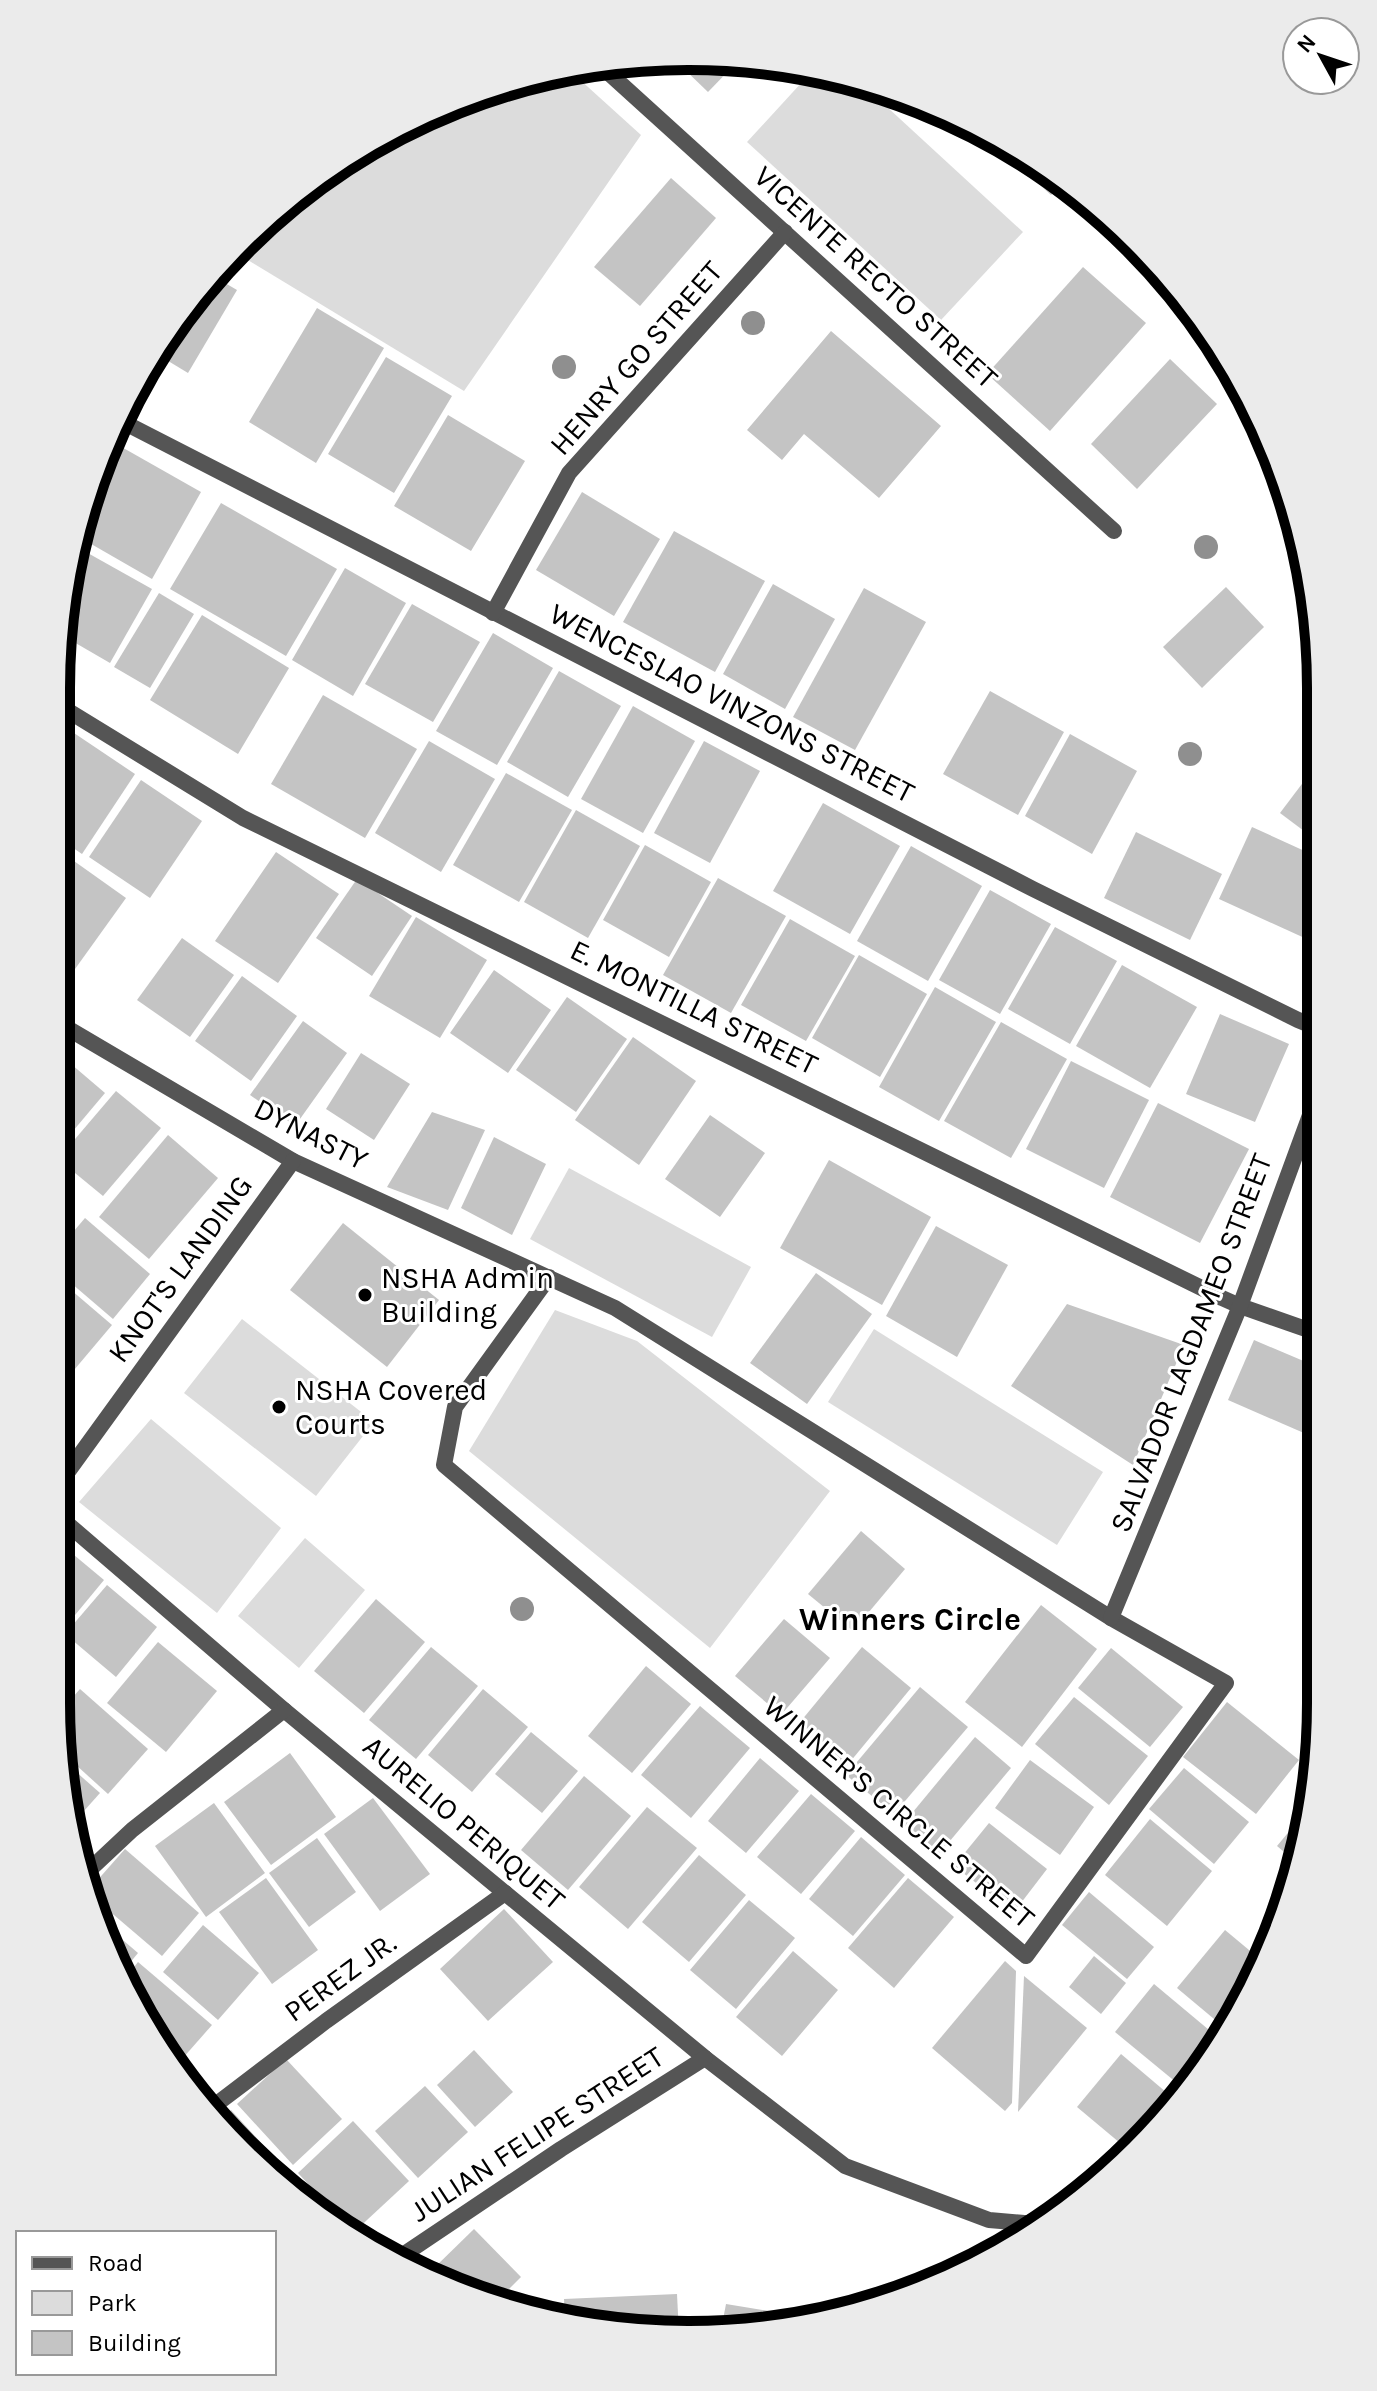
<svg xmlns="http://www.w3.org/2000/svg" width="1377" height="2391" font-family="Karla,sans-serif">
<rect width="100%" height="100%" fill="#fff"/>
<g fill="#dcdcdc">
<polygon points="565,68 567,68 641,135 464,391 233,251 241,242 337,163 446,104"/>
<polygon points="814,69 861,83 1023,232 941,320 747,142"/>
<polygon points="569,1168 751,1267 712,1337 530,1239"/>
<polygon points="555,1310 637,1341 830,1491 710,1648 469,1451"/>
<polygon points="242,1319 374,1422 316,1496 184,1393"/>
<polygon points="874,1329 1103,1472 1057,1545 828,1402"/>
<polygon points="151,1419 281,1528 217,1613 79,1502"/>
<polygon points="305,1538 365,1590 299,1668 238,1616"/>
</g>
<g fill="#c4c4c4">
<polygon points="690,56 719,59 738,61 708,92 680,65"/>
<polygon points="1004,143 1040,162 1063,182 1051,195 999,148"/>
<polygon points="671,178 716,218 640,306 594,267"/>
<polygon points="1107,218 1136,242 1161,274 1159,276 1101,224"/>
<polygon points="1083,267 1146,323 1050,431 987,374"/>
<polygon points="213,276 237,290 188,373 155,353 162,337"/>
<polygon points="317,308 384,348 316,463 249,422"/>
<polygon points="831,331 941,426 879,498 804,434 782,460 747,430"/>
<polygon points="386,357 452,396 394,493 328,454"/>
<polygon points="1170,359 1217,404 1137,489 1091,444"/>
<polygon points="448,415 525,461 471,551 394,506"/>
<polygon points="111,441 201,492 152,579 79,537 89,486"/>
<polygon points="582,492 660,539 614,616 536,570"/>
<polygon points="221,503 337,569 286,656 170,589"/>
<polygon points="674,531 765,581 715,672 623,622"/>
<polygon points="77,547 152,589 110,663 60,634"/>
<polygon points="345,568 406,603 353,696 292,660"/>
<polygon points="773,584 835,619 785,709 723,674"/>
<polygon points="1226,587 1264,627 1202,688 1163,647"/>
<polygon points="864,588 926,622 855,750 793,717"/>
<polygon points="159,593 194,614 150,688 114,667"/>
<polygon points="412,604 480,642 433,722 365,684"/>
<polygon points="202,615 289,668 238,754 150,700"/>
<polygon points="493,633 553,668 497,765 436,731"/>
<polygon points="559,671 621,706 568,797 507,762"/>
<polygon points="990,691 1064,732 1018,815 943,774"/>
<polygon points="323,695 417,749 365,838 271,784"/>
<polygon points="633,706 695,741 643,833 581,799"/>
<polygon points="71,731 135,774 82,854 57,837 57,752"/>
<polygon points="1070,734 1137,771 1092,854 1025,816"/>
<polygon points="429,741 495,779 441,872 375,833"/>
<polygon points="704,741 760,771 710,863 654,833"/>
<polygon points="1320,760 1320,843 1280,813"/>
<polygon points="506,773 572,810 519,902 453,865"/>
<polygon points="141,780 202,821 150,898 89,857"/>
<polygon points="823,803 900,846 850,934 773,891"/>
<polygon points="576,810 640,846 588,938 524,902"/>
<polygon points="1252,827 1320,858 1320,945 1219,899"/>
<polygon points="1136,832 1222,874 1190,940 1104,898"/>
<polygon points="645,845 711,882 669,957 603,920"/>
<polygon points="911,846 982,886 928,981 857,941"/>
<polygon points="276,852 339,894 278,983 215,941"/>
<polygon points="74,861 126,898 70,976 57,967 57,885"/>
<polygon points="718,878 786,916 731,1013 663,975"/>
<polygon points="357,879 412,916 372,976 316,938"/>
<polygon points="990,890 1051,924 1000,1014 939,980"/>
<polygon points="416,917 487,960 440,1038 369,996"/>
<polygon points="790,919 855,956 806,1041 741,1005"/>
<polygon points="1055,927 1117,961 1070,1044 1008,1009"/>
<polygon points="182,938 234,975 190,1037 137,1000"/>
<polygon points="859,955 927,994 880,1077 812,1038"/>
<polygon points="1122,965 1197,1007 1150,1088 1076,1046"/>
<polygon points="494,970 551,1010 508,1073 450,1033"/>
<polygon points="242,976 297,1016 251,1081 195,1041"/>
<polygon points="935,987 996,1022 939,1121 879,1087"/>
<polygon points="567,997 627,1039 576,1112 516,1070"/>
<polygon points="1220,1014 1289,1044 1255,1122 1186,1094"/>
<polygon points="303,1021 347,1053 295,1126 250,1095"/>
<polygon points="1001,1022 1067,1059 1011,1158 944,1121"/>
<polygon points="633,1037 696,1081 639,1165 575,1120"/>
<polygon points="361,1053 410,1084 374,1140 326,1109"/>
<polygon points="64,1058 105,1093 57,1150 57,1066"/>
<polygon points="1071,1061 1149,1100 1104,1188 1026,1149"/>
<polygon points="116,1091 161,1128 103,1196 58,1159"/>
<polygon points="1158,1103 1249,1149 1200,1243 1110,1197"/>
<polygon points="432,1112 485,1130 448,1210 387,1187"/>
<polygon points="710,1115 765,1153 720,1217 665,1179"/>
<polygon points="168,1135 218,1178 149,1259 99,1217"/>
<polygon points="494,1137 546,1164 512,1235 461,1208"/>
<polygon points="829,1160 931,1217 882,1305 780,1248"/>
<polygon points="85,1218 150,1274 113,1319 57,1271 57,1251"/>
<polygon points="343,1223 439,1300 387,1367 290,1290"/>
<polygon points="936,1226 1008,1265 957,1357 886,1316"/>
<polygon points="816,1273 872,1314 807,1404 750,1363"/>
<polygon points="57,1278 112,1325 69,1376 56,1366"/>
<polygon points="1320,1282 1320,1306 1311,1303"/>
<polygon points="1067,1304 1184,1345 1133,1465 1011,1386"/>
<polygon points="1254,1340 1320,1368 1320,1440 1228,1400"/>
<polygon points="56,1373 65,1381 56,1392"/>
<polygon points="861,1531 905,1569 853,1631 808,1594"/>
<polygon points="56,1540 104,1580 61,1632 56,1628"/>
<polygon points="107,1585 157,1627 116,1677 65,1634"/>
<polygon points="376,1599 425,1642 364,1713 314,1671"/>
<polygon points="1041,1605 1097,1649 1022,1747 965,1702"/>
<polygon points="784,1619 830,1658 781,1715 735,1676"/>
<polygon points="56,1640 75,1656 56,1678"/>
<polygon points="158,1642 217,1691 166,1752 107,1703"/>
<polygon points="431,1647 478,1686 416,1759 369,1720"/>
<polygon points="862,1647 911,1688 845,1768 796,1727"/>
<polygon points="1111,1648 1183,1707 1150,1747 1078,1688"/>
<polygon points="646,1666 691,1704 632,1773 588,1736"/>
<polygon points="920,1687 968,1727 894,1814 846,1775"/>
<polygon points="80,1689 148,1749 108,1794 65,1755 58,1714"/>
<polygon points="483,1689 528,1727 472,1792 428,1755"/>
<polygon points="1074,1697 1148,1756 1109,1805 1035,1744"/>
<polygon points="1227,1702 1299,1760 1256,1814 1183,1757"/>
<polygon points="700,1706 750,1748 691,1818 641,1775"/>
<polygon points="531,1732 578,1771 542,1813 495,1774"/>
<polygon points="975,1737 1011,1768 939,1854 903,1824"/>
<polygon points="290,1753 336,1817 271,1865 224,1802"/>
<polygon points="760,1758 799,1791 746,1853 708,1821"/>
<polygon points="1030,1760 1094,1807 1060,1855 995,1808"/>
<polygon points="66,1763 100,1793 75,1821"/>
<polygon points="1184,1768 1249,1822 1214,1864 1149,1809"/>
<polygon points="584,1776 631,1816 568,1890 521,1850"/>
<polygon points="811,1794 855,1831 801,1894 757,1857"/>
<polygon points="373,1798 430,1874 380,1911 324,1834"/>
<polygon points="214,1803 265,1873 206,1917 155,1846"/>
<polygon points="647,1807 697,1848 628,1929 579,1887"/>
<polygon points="1307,1810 1300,1841 1296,1862 1277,1846"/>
<polygon points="1150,1819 1212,1871 1167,1926 1105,1875"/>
<polygon points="989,1823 1047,1869 1014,1912 954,1866"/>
<polygon points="861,1837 905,1875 853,1936 809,1899"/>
<polygon points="317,1838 356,1892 309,1927 269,1873"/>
<polygon points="125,1849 199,1913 162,1956 87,1892"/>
<polygon points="699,1855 746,1895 689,1962 642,1922"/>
<polygon points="266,1878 318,1950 272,1984 219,1912"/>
<polygon points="908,1878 954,1917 894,1988 848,1948"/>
<polygon points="1089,1892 1154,1947 1127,1979 1062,1925"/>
<polygon points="749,1900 795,1938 736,2009 690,1970"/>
<polygon points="504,1909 553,1962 488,2021 440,1969"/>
<polygon points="96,1917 138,1953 124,1970"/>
<polygon points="203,1925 259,1973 218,2020 163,1972"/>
<polygon points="1225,1930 1261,1960 1226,2029 1177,1988"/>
<polygon points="793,1951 838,1990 782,2056 736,2017"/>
<polygon points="1094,1956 1126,1983 1101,2014 1069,1987"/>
<polygon points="1005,1961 1016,1971 1012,2103 1005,2111 932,2048"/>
<polygon points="138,1962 212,2025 175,2067 127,1976"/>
<polygon points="1024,1976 1087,2028 1018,2112"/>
<polygon points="1154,1984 1221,2040 1215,2054 1183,2088 1115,2032"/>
<polygon points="474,2050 513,2092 475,2127 437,2085"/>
<polygon points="1121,2054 1173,2098 1126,2148 1077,2107"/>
<polygon points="286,2059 342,2119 293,2165 237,2104"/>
<polygon points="425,2086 468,2132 418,2178 375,2131"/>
<polygon points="231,2110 286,2170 280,2175 221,2120"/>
<polygon points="353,2121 409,2181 353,2233 298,2173"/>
<polygon points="474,2229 521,2277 497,2301 431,2271"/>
<polygon points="982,2243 997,2245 980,2254"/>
<polygon points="677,2294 679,2334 565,2319 564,2299"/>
<polygon points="726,2304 800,2316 800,2317 721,2330"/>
</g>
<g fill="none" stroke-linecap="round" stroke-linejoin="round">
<g stroke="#555" stroke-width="16">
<polyline points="600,65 1114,531"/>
<polyline points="121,421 1033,889 1298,1020 1320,1029"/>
<polyline points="493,613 569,473 785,232"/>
<polyline points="57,704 243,818 1222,1298 1240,1306 1320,1334"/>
<polyline points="57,1022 293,1161 615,1308 1111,1618 1226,1683 1026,1956 444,1465 455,1407 549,1277"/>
<polyline points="56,1488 293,1161"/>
<polyline points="56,1514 284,1710 505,1893 705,2058 845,2166 989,2220 1036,2224"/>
<polyline points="1111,1618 1240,1306 1320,1088"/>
<polyline points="84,1875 132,1830 284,1710"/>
<polyline points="210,2109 326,2021 505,1893"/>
<polyline points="400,2257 561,2149 705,2058"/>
</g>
</g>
<g fill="#8f8f8f">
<circle cx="753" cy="323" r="12"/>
<circle cx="564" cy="367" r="12"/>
<circle cx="1206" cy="547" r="12"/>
<circle cx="1190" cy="754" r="12"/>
<circle cx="522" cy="1609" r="12"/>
</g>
<g fill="#000" stroke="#fff" stroke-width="3">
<circle cx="365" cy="1295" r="8"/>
<circle cx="279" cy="1407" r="8"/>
</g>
<g text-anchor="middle" stroke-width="6" stroke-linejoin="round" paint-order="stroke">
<g font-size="30" fill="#000" stroke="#fff">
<text transform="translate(876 277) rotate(42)" y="10">VICENTE RECTO STREET</text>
<text transform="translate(636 358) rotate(-49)" y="10">HENRY GO STREET</text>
<text transform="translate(732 703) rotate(27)" y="10">WENCESLAO VINZONS STREET</text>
<text transform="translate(694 1007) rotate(26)" y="10">E. MONTILLA STREET</text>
<text transform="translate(311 1134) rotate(27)" y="10">DYNASTY</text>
<text transform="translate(180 1269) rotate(-54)" y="10">KNOT'S LANDING</text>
<text transform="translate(1191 1343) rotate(-69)" y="10">SALVADOR LAGDAMEO STREET</text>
<text transform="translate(899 1812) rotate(40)" y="10">WINNER'S CIRCLE STREET</text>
<text transform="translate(464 1823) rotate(40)" y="10">AURELIO PERIQUET</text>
<text transform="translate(340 1977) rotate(-36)" y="10">PEREZ JR.</text>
<text transform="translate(537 2134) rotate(-33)" y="10">JULIAN FELIPE STREET</text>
</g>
<g font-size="30" fill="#000" stroke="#fff" text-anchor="start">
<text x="381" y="1288">NSHA Admin<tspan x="381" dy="34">Building</tspan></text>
<text x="295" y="1400">NSHA Covered<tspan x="295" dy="34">Courts</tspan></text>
</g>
<g font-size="32" font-weight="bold" fill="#000" stroke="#fff">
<text x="910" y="1630">Winners Circle</text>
</g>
</g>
<path d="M0 0H1377V2391H0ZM688 70H689A618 618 0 0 1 1307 688V1703A618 618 0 0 1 689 2321H688A618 618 0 0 1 70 1703V688A618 618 0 0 1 688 70Z" fill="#ebebeb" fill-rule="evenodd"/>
<path fill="none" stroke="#000" stroke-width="10" d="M688 70H689A618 618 0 0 1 1307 688V1703A618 618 0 0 1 689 2321H688A618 618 0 0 1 70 1703V688A618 618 0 0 1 688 70Z"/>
<rect x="16" y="2231" width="260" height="144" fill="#ffffff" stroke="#999999" stroke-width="2"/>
<rect x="32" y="2257" width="40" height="12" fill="#555555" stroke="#999999" stroke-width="2"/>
<text x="88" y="2271" font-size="24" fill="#000000">Road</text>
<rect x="32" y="2291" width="40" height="24" fill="#dcdcdc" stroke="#999999" stroke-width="2"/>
<text x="88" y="2311" font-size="24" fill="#000000">Park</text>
<rect x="32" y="2331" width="40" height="24" fill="#c4c4c4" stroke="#999999" stroke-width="2"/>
<text x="88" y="2351" font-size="24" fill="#000000">Building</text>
<g transform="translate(1321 56) rotate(310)"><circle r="38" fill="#ffffff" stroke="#999999" stroke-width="2"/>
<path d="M0-6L14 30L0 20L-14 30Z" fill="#000000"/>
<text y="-12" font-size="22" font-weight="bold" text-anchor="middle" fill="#000000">N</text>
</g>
</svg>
